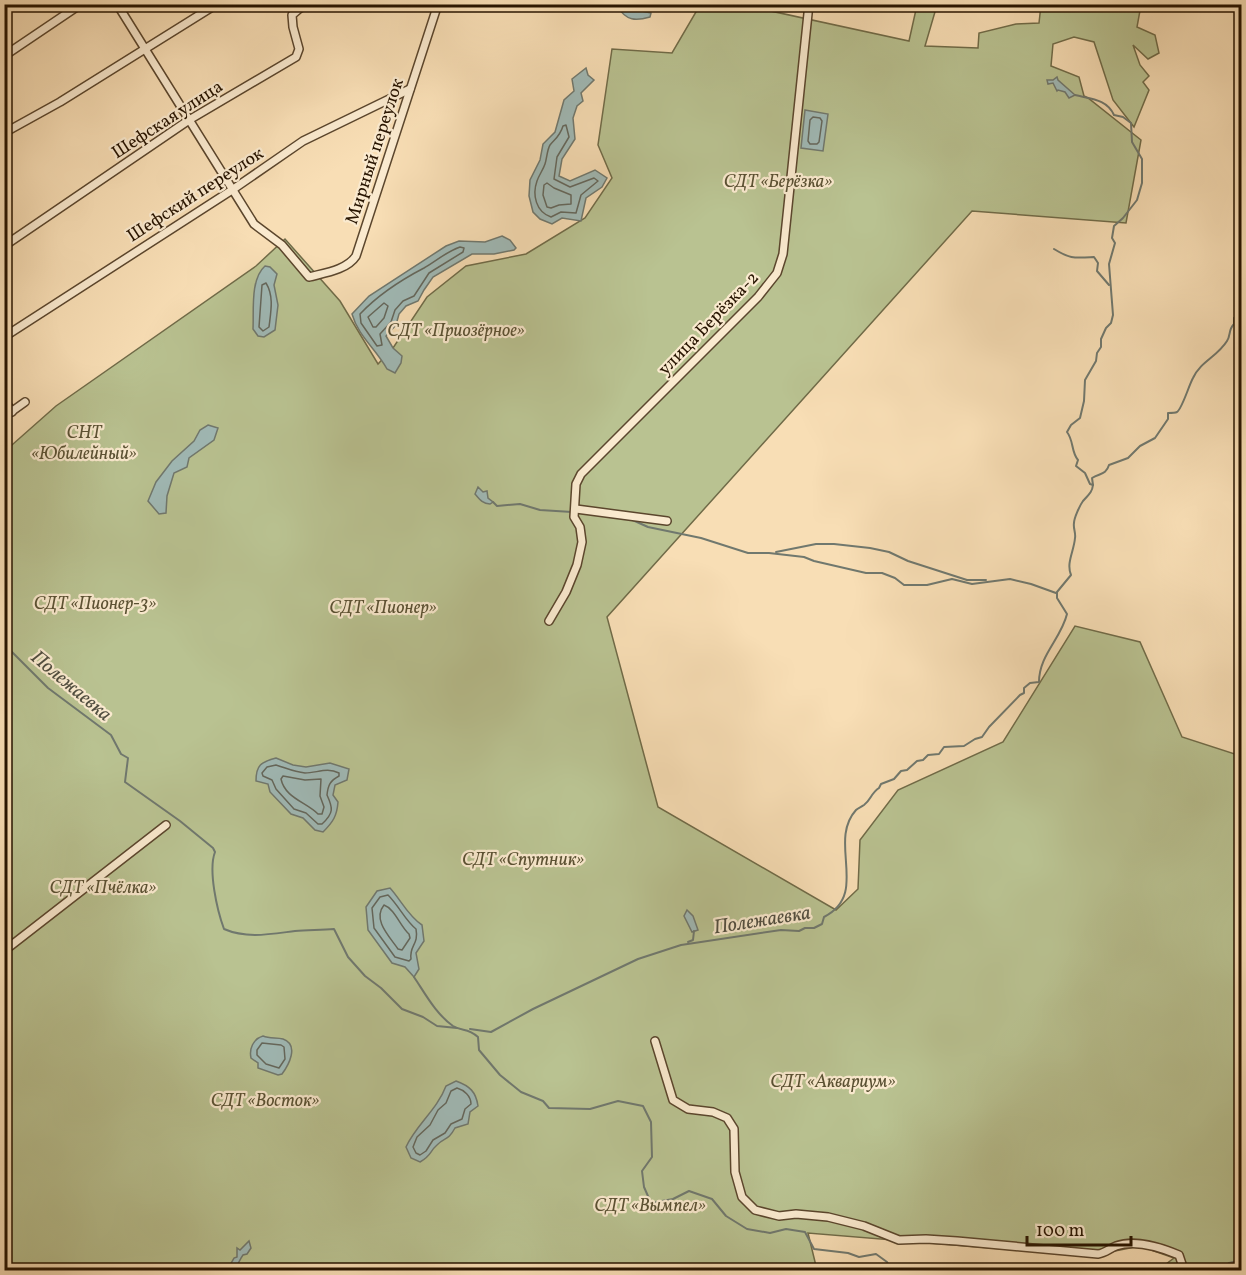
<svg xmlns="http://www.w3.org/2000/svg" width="1246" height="1275" font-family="Vollkorn,serif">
<rect width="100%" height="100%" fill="#f8deb5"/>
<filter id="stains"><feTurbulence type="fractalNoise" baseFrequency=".00333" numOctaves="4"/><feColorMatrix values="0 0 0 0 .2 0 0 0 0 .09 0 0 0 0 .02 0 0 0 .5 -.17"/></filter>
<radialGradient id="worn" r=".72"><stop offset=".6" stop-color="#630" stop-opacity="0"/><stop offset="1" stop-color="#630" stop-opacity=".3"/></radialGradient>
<polygon fill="#b9c291" stroke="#706b48" stroke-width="1.5" points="700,5 743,5 909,41 917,5 937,5 925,46 978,48 979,33 1016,24 1039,23 1041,5 1141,5 1137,27 1155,35 1159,53 1148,59 1133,45 1140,65 1149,76 1143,82 1149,90 1134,127 1113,100 1094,42 1074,37 1053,44 1051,66 1079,77 1084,96 1088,98 1141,140 1126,223 972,211 607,617 658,807 836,910 858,889 860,840 898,790 1003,742 1075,626 1140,642 1182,737 1241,756 1241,1270 1158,1270 1174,1258 1140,1246 1090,1256 808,1233 817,1270 5,1270 4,452 56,406 256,266 285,239 340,301 378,364 393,348 427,297 466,266 526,254 585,218 612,178 598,145 612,49 672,53"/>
<g fill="#a0bab7" stroke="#70786e" stroke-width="1.5">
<path d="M622 5H640L642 11 651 13 650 17C636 21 626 21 618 7Z"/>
<polygon points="586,68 588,75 594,80 581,93 583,101 577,106 573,118 575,139 562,159 559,176 570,181 595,170 607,178 602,187 586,198 581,221 562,218 552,224 540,219 533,212 529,196 530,180 540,160 543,144 555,132 564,100 574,91 572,79"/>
<polygon points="1057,77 1058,80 1075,95 1069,98 1065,92 1058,90 1057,91 1053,83 1048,84 1047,80 1053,80"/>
<polygon points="805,110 828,114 823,151 801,148"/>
<path d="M502 236 510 240 516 248 514 250 494 254H472L433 277 424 290 418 301 406 306 399 314 396 325 386 336 393 348 402 356 401 363 395 373 387 369C376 349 358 336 352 314L369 296 446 246 459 241 485 242Z"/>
<path d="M265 266 270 267 277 274 274 285 278 305 275 330 264 337 258 336 253 329C254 311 250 279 265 266Z"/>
<polygon points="208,425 218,428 214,440 189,458 187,467 174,473 167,496 166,513 159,514 148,501 156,482 172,461 194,441 200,430"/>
<path d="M478 487 483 492 487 491 488 498 493 502 490 504C483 504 480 500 475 494Z"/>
<path d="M276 758 293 765 306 767 330 763 349 769 347 780 335 785 333 795 338 802C337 816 333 822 323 832L315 830 303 818 291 814 270 792 268 784 256 781C256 765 261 762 276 758Z"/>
<path d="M390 888C401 900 408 916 422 925L424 941 416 953 419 969 414 977 405 967 392 963 368 930 366 907 377 891Z"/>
<polygon points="687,910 693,916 698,930 692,932 684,916"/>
<path d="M263 1036C270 1039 277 1037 283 1039 300 1045 288 1066 282 1074L278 1075 258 1068V1063L251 1058C249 1049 253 1039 263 1036Z"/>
<path d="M456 1081C470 1086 476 1092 478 1106L470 1112 468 1124 455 1128C448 1141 445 1137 437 1145 429 1152 432 1155 420 1162L411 1158 406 1147C416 1125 437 1110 446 1086Z"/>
<path d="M249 1241 251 1248 247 1254 243 1255C237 1263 238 1271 227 1270L234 1258 237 1257V1248L240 1250Z"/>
</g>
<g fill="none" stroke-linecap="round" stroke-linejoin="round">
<g stroke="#64675c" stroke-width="1.5">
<polygon points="813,117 820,118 822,121 819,142 817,144 810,144 808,141 810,120"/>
<path d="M566 125 569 137 557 157 554 179 570 187 594 178 598 181 581 195 576 213 561 212 551 217C536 212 532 195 537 181 539 175 543 170 545 164 547 158 547 150 550 145 556 138 560 136 563 126Z"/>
<polygon points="547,183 554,188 571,195 571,204 559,205 551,208 547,207 543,195 544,185"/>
<path d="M460 247 464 248 463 252 429 273 414 296 403 301 395 310 391 322 380 334 382 345 377 346 361 323 360 314C377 296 401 280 424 268 436 261 446 252 460 247Z"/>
<path d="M266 283C274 296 271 311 269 327L263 331 259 327 262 285Z"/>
<polygon points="384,303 388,306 384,318 376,327 373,327 368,317"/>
<path d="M276 765C286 768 294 772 305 773 317 773 327 767 339 773V776C330 781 328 785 327 795 333 808 334 813 322 824H318L306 813 294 809 276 789 272 780 263 776 262 773 267 767Z"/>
<path d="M283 776 305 780 321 779 320 796 324 807 322 814H318C306 802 285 798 281 779Z"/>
<path d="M388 895C399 906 405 920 416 929 419 945 409 945 411 959L409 961 395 957 374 928 372 908 380 897Z"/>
<path d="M384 905C395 909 400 926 409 934L410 938 402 950 398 949C390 937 372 920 384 905Z"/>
<polygon points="262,1043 281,1045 284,1047 285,1059 279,1068 266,1064 257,1055 257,1050"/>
<path d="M457 1088C464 1090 471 1096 471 1104L465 1109 462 1119 451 1124 445 1133 433 1140 426 1151 420 1155 416 1153 413 1147 417 1137 430 1125 438 1110 446 1103 451 1091Z"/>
</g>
<g stroke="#70786e" stroke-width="2">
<path d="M1054 249C1070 259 1074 258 1094 257L1098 263 1097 271 1109 285"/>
<path d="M1093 485 1092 478C1100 473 1106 475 1109 465L1128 458 1140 446 1155 438 1168 419V413C1171 413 1175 413 1177 412 1182 409 1189 385 1193 378 1201 361 1217 357 1227 341 1231 335 1228 330 1234 324V318L1242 315"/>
<polyline points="493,502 497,506 520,504 540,510 572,512"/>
<polyline points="628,518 648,527 701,538 748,553 769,553 804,557 814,561 866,573 882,573 895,578 904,585 927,585 952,579 972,584 1010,579 1031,584 1056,593"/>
<polyline points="776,552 816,544 834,544 870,548 889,552 908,561 967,580 986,580"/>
<path d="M4 644 48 688 111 735 121 754 128 758 125 782 180 821 213 848 215 852C208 870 217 910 224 929 247 939 271 934 295 931 308 930 321 930 334 929L348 957 365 976 381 988 402 1009 423 1017 437 1026 457 1028"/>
<polyline points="688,942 693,940 694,931"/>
<path d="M414 977C426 995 436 1014 453 1026 463 1032 467 1027 478 1037L479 1050 500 1075 521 1092 543 1101 549 1108 590 1109 618 1101 643 1106 651 1122 652 1157 642 1171 644 1187 651 1203 673 1199 689 1191 712 1199 726 1216 747 1229 770 1233 786 1229 805 1232 814 1249 848 1253 859 1257 876 1254 887 1262 891 1270"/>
<path d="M470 1029 491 1032 533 1009 638 959 681 945 781 930 799 931 805 928H814L822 924 824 917C870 894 827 842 856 810 858 808 861 807 864 805 871 800 871 793 879 788L881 784 894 779 901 771 907 770 917 761 923 760 928 755 939 754 944 747 964 746 975 739 982 737 989 727 1020 695 1024 693V688L1030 683 1039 682C1039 655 1061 639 1067 614L1057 598V592L1071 575C1066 563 1074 551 1075 538 1076 533 1073 528 1074 523 1074 518 1080 505 1083 501 1088 495 1092 493 1093 485L1090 484 1085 473 1076 466 1078 460C1071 452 1074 441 1067 432L1071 425 1080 418 1084 401 1085 380 1096 361 1097 353 1101 347V339L1106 328 1111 323 1113 315 1109 264 1115 243 1112 238 1114 226 1123 218 1137 200 1142 183V159L1132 142 1131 123 1123 117 1114 115C1107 99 1091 99 1075 95"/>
<polyline points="1242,1246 1238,1249 1242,1258"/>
<polyline points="957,1270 967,1270"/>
<polyline points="1222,1270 1229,1263 1242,1260"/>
</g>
<g stroke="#5b462d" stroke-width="10">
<g id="street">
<path d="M117 4 254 224 282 245 309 277C324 273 347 270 356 256L438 4"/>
<polyline points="4,56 81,4"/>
<polyline points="4,133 60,102 217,4"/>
<polyline points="4,246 189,120 296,57 299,49 293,27 292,15 299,9 308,4"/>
<polyline points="4,337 232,190 303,141 410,89"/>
<polyline points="4,399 12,412"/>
<polyline points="4,417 25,402"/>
<polyline points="576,509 667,521"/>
<polyline points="549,621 566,592 577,565 582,542 580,527 574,517 576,484 581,474 758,297 777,273 783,254 809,4"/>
<polyline points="4,951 166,825"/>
<path d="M655 1041 673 1100 688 1109 713 1112 727 1118 734 1129 735 1172 742 1197 755 1210 779 1216 796 1214 828 1217 864 1226 899 1240 926 1239 957 1241 1098 1254C1105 1253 1109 1249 1116 1246 1136 1239 1160 1247 1179 1255L1184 1270"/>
</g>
</g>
<use href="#street" stroke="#faeacf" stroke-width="7"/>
</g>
<g text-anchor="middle" stroke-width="4.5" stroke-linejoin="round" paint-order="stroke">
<g font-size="18" fill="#271400" stroke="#faeacf">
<text transform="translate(167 119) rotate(-33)" y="6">Шефская улица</text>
<text transform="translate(374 151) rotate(-72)" y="6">Мирный переулок</text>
<text transform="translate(195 194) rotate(-33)" y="6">Шефский переулок</text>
<text transform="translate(708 323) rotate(-46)" y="6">улица Берёзка-2</text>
</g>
<g font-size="18" font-style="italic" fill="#5a5133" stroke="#faeacf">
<text x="778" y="187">СДТ «Берёзка»</text>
<text x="456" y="336">СДТ «Приозёрное»</text>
<text x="84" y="438">СНТ<tspan x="84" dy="21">«Юбилейный»</tspan></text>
<text x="95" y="609">СДТ «Пионер-3»</text>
<text x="383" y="613">СДТ «Пионер»</text>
<text x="523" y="865">СДТ «Спутник»</text>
<text x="103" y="893">СДТ «Пчёлка»</text>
<text x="833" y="1087">СДТ «Аквариум»</text>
<text x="265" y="1106">СДТ «Восток»</text>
<text x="650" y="1211">СДТ «Вымпел»</text>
</g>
<g font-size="20" font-style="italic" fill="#514e40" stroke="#faeacf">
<text transform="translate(72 685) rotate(40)" y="7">Полежаевка</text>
<text transform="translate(762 919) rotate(-9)" y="7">Полежаевка</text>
</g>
</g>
<rect width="1246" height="1275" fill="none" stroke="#f8deb5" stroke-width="24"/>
<rect x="6" y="6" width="1234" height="1263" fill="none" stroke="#271400" stroke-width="3"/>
<rect x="12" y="12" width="1222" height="1251" fill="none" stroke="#271400" stroke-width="1.5"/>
<path d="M1027 1236v9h104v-9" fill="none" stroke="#271400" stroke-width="3"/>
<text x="1036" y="1236" font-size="18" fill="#271400" stroke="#faeacf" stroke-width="4.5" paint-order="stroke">100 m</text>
<rect width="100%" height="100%" filter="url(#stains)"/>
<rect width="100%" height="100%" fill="url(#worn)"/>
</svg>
